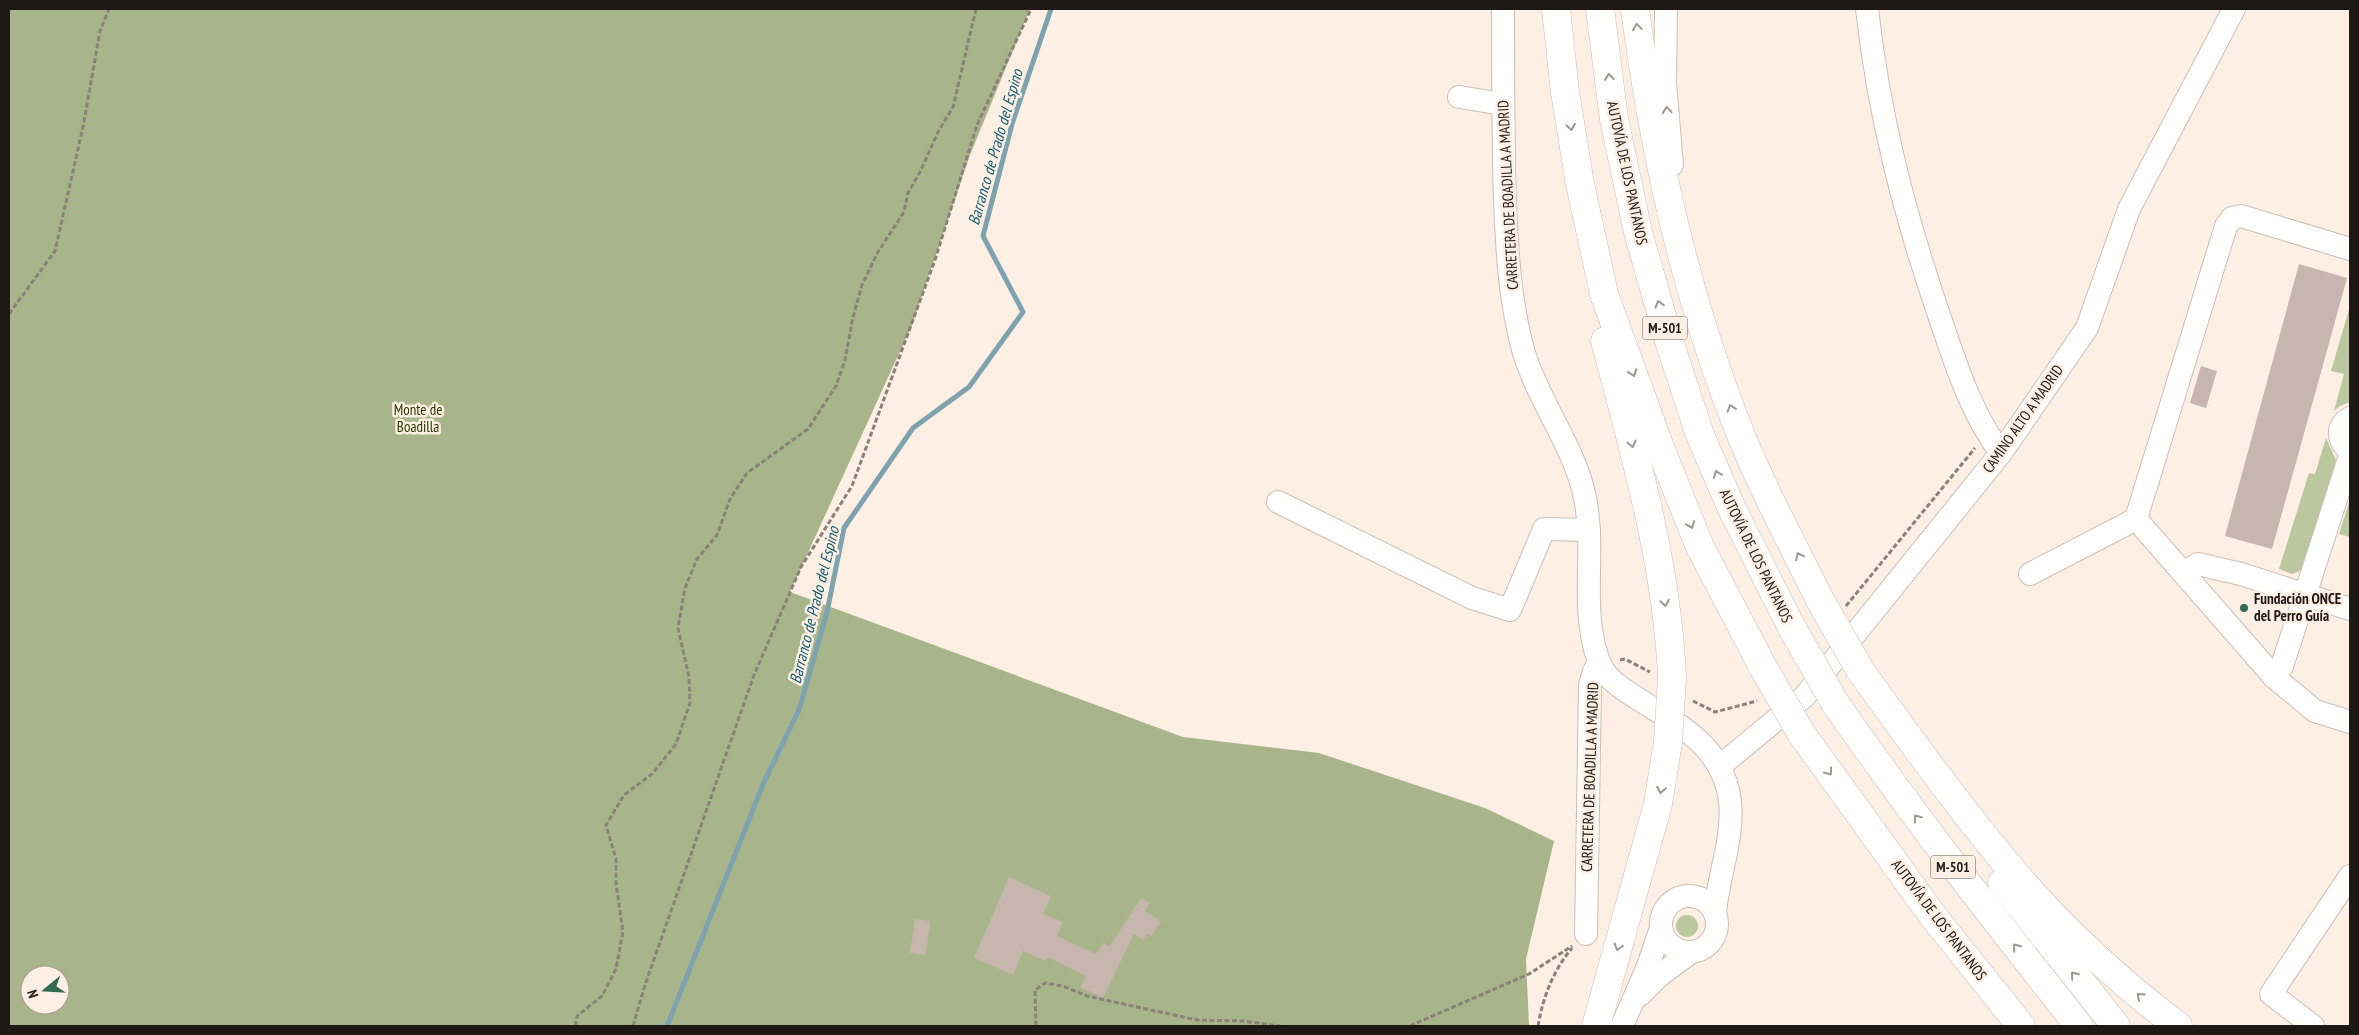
<svg xmlns="http://www.w3.org/2000/svg" width="2359" height="1035" font-family="'PT Sans Narrow',sans-serif">
<rect width="100%" height="100%" fill="#fdefe3"/>
<g fill="#bbc89f">
<polygon points="2350,306 2350,402 2340,406 2334,411 2344,374 2331,371"/>
<polygon points="2326,438 2336,460 2303,567 2300,571 2292,574 2279,569 2309,473 2315,474"/>
<polygon points="2350,500 2350,537 2339,534"/>
<circle cx="1687" cy="926" r="11"/>
</g>
<path fill="#a8b58a" fill-rule="evenodd" d="M9 9H1030L970 155 912 325 790 592 1183 737 1319 753 1485 808 1554 841 1526 959 1529 1026H9ZM30 975H60V1005H30Z"/>
<g fill="none" stroke-linecap="round" stroke-linejoin="round">
<polyline stroke="#7ea2ae" stroke-width="5" points="667,1026 764,782 799,710 827,612 844,528 913,428 969,387 1023,312 983,236 1012,124 1051,9"/>
</g>
<g fill="#c6b6ad">
<polygon points="2299,264 2347,278 2272,549 2225,536"/>
<polygon points="2201,366 2217,371 2206,408 2190,403"/>
<polygon points="1009,877 1051,896 1043,914 1063,922 1057,936 1096,954 1103,943 1110,946 1141,898 1149,903 1145,911 1161,922 1151,936 1147,934 1143,940 1134,934 1103,998 1080,987 1086,976 1048,957 1046,961 1023,951 1013,975 974,958"/>
<polygon points="915,919 930,921 926,955 910,953"/>
</g>
<g fill="none" stroke-linecap="round" stroke-linejoin="round">
<g stroke="#cdbfb3" stroke-width="24">
<g id="minor">
<path d="M1503 9C1503 73 1503 137 1505 201 1507 252 1510 304 1524 353 1539 402 1576 450 1585 498 1596 551 1580 607 1598 659 1605 678 1618 686 1635 697 1677 724 1723 745 1730 801 1734 838 1718 876 1715 913"/>
<polyline points="1666,9 1665,83 1672,165"/>
<path d="M1867 9C1879 117 1905 216 1940 318 1956 365 1971 413 2001 453"/>
<polyline points="1459,97 1503,104"/>
<path d="M2350 418C2335 426 2338 442 2350 451"/>
<polyline points="1278,502 1472,598 1510,610 1544,529 1589,530"/>
<polyline points="2136,519 2226,226 2232,218 2241,216 2350,249"/>
<polyline points="2183,573 2198,564 2241,574 2350,609"/>
<polyline points="2030,574 2136,519 2274,677 2315,711 2350,722"/>
<polyline points="2274,677 2282,666 2350,456"/>
<polyline points="1720,766 1805,696 2001,453 2087,328 2129,209 2234,9"/>
<circle cx="1689" cy="924" r="28"/>
<polyline points="1586,934 1590,685 1594,671 1599,663"/>
<polyline points="1641,994 1660,975 1690,953"/>
<polyline points="1622,1026 1648,966 1661,928"/>
<polyline points="2313,1026 2271,994 2350,876"/>
</g>
</g>
<g stroke="#cdbfb3" stroke-width="29">
<g id="highway">
<polyline points="1556,9 1565,92 1580,184 1604,294 1661,450 1700,547 1763,667"/>
<polyline points="1600,9 1614,119 1638,232 1670,344 1700,435 1733,511 1792,628"/>
<path d="M1635 9C1654 155 1687 303 1743 440 1765 494 1794 547 1820 600"/>
<path d="M1605 341C1634 450 1667 563 1672 677"/>
<path d="M1860 670C1907 735 1954 801 2006 863 2056 923 2116 979 2178 1026"/>
<path d="M1835 703C1912 814 1995 920 2079 1026"/>
<polyline points="1801,733 1933,916 2021,1026"/>
<polyline points="2002,883 2116,1026"/>
<polyline points="1596,1026 1658,804 1668,742"/>
</g>
</g>
<g stroke="#8b8179" stroke-width="3" stroke-dasharray="5 2.5" stroke-linecap="butt">
<polyline points="9,314 55,251 83,127 100,31 109,9"/>
<polyline points="1846,606 1975,448"/>
<polyline points="1620,660 1625,659 1650,672"/>
<polyline points="1693,701 1715,712 1757,701"/>
<polyline points="575,1026 577,1016 602,996 616,969 623,932 616,883 616,859 606,825 624,795 652,774 676,744 690,703 689,677 678,628 685,588 697,559 717,535 730,499 747,473 808,429 836,386 845,360 853,317 862,285 878,252 904,212 908,193 921,170 938,132 953,107 976,9"/>
<polyline points="633,1026 645,985 754,675 801,567 852,486 935,260 977,125 1031,9"/>
<polyline points="1036,1026 1035,990 1045,983 1063,986 1087,996 1197,1020 1243,1021 1280,1026"/>
<polyline points="1410,1026 1529,974 1572,946"/>
<path d="M1538 1026C1543 997 1553 971 1572 948"/>
</g>
<use href="#minor" stroke="#fff" stroke-width="22"/>
<use href="#highway" stroke="#fff" stroke-width="28"/>
<g stroke="#cdbfb3" stroke-width="29" stroke-linecap="butt">
<g id="highway-bridge">
<polyline points="1820,600 1860,670"/>
<polyline points="1792,628 1835,703"/>
<polyline points="1763,667 1801,733"/>
<polyline points="1668,742 1672,677"/>
</g>
</g>
<use href="#highway-bridge" stroke="#fff" stroke-width="28"/>
</g>
<defs><path id="oneway-chevron" d="M-2-3.5L2.5 0L-2 3.5" fill="none" stroke-width="1.6" stroke-linecap="round" stroke-linejoin="round" transform="scale(1.25)"/></defs>
<g stroke="#9a9896">
<use href="#oneway-chevron" transform="translate(1637 27) rotate(-98)"/>
<use href="#oneway-chevron" transform="translate(1609 77) rotate(-97)"/>
<use href="#oneway-chevron" transform="translate(1667 110) rotate(-95)"/>
<use href="#oneway-chevron" transform="translate(1571 127) rotate(80)"/>
<use href="#oneway-chevron" transform="translate(1659 304) rotate(-106)"/>
<use href="#oneway-chevron" transform="translate(1633 373) rotate(70)"/>
<use href="#oneway-chevron" transform="translate(1731 408) rotate(-109)"/>
<use href="#oneway-chevron" transform="translate(1632 444) rotate(77)"/>
<use href="#oneway-chevron" transform="translate(1717 474) rotate(-113)"/>
<use href="#oneway-chevron" transform="translate(1691 525) rotate(68)"/>
<use href="#oneway-chevron" transform="translate(1799 556) rotate(-116)"/>
<use href="#oneway-chevron" transform="translate(1665 603) rotate(81)"/>
<use href="#oneway-chevron" transform="translate(1829 772) rotate(54)"/>
<use href="#oneway-chevron" transform="translate(1661 790) rotate(101)"/>
<use href="#oneway-chevron" transform="translate(1917 818) rotate(-127)"/>
<use href="#oneway-chevron" transform="translate(1618 947) rotate(107)"/>
<use href="#oneway-chevron" transform="translate(2016 947) rotate(-129)"/>
<use href="#oneway-chevron" transform="translate(2074 975) rotate(-129)"/>
<use href="#oneway-chevron" transform="translate(2140 996) rotate(-138)"/>
</g>
<circle fill="#326b54" stroke="#fdefe3" stroke-width="2" cx="2244" cy="608" r="5"/>
<g text-anchor="middle" stroke-width="5" stroke-linejoin="round" paint-order="stroke">
<g fill="#fdefe3" stroke="#615953" stroke-width="1">
<rect x="1642.5" y="316.5" width="45" height="23" rx="4"/>
<rect x="1930.5" y="855.5" width="45" height="23" rx="4"/>
</g>
<g font-size="14" font-weight="bold" fill="#1e1915">
<text x="1665" y="333">M-501</text>
<text x="1953" y="872">M-501</text>
</g>
<g font-size="15" fill="#1e1915" stroke="#fdefe3">
<text transform="translate(1627 173) rotate(78)" y="5">AUTOVÍA DE LOS PANTANOS</text>
<text transform="translate(1508 195) rotate(-93)" y="5">CARRETERA DE BOADILLA A MADRID</text>
<text transform="translate(2023 419) rotate(-55)" y="5">CAMINO ALTO A MADRID</text>
<text transform="translate(1756 556) rotate(64)" y="5">AUTOVÍA DE LOS PANTANOS</text>
<text transform="translate(1590 777) rotate(-88)" y="5">CARRETERA DE BOADILLA A MADRID</text>
<text transform="translate(1939 920) rotate(53)" y="5">AUTOVÍA DE LOS PANTANOS</text>
</g>
<g font-size="15" fill="#2e3a07" stroke="#fdefe3">
<text x="418" y="415">Monte de<tspan x="418" dy="17">Boadilla</tspan></text>
</g>
<g font-size="15" font-weight="bold" fill="#1e1915" stroke="#fdefe3" text-anchor="start">
<text x="2254" y="604">Fundación ONCE<tspan x="2254" dy="17">del Perro Guía</tspan></text>
</g>
<g font-size="16" font-style="italic" fill="#13596d" stroke="#fdefe3">
<text transform="translate(995 147) rotate(-74)" y="6">Barranco de Prado del Espino</text>
<text transform="translate(814 605) rotate(-76)" y="6">Barranco de Prado del Espino</text>
</g>
</g>
<rect width="2359" height="1035" fill="none" stroke="#1e1915" stroke-width="20"/>
<g transform="translate(45 990) rotate(252)"><circle r="24" fill="#fdefe3" stroke="#a49991"/>
<path d="M0-4L9 19L0 12L-9 19Z" fill="#326b54"/>
<text y="-8" font-size="14" font-weight="bold" text-anchor="middle" fill="#1e1915">N</text>
</g>
</svg>
